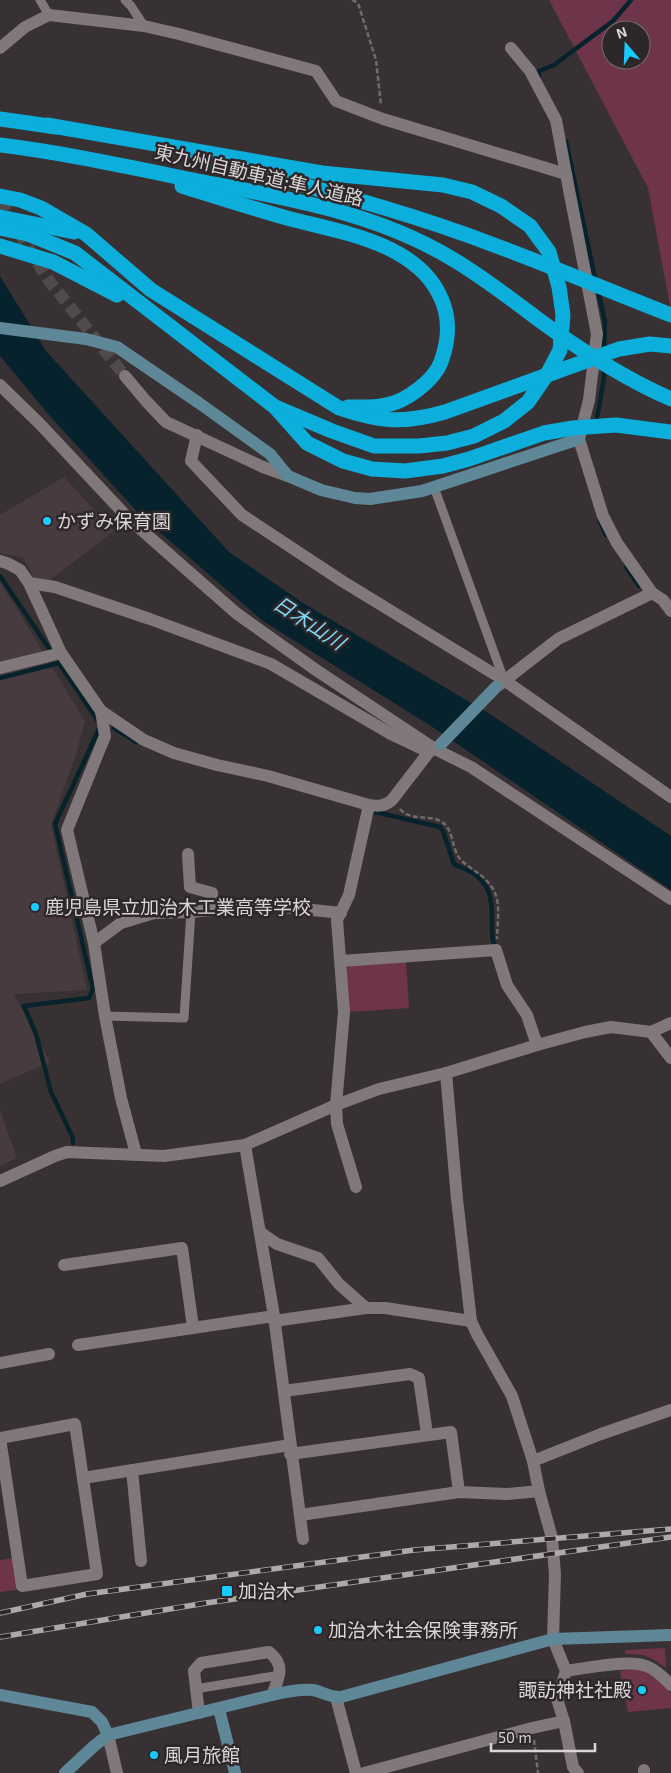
<svg xmlns="http://www.w3.org/2000/svg" width="671" height="1773" font-family="'Exo 2','Noto Sans JP',sans-serif">
<rect width="100%" height="100%" fill="#383133"/>
<g fill="#483b3f">
<polygon points="64,477 114,531 45,584 36,582 24,558 0,553 0,515"/>
<polygon points="0,582 85,721 76,754 51,825 87,990 14,994 50,1062 0,1084"/>
<polygon points="0,1110 17,1158 0,1166"/>
</g>
<g fill="#6e3449" fill-rule="evenodd">
<path d="M549 0H671V311L648 188ZM611 30H641V60H611Z"/>
<polygon points="406,962 409,1008 349,1012 346,970 351,964"/>
<polygon points="13,1558 17,1590 0,1592 0,1560"/>
<path d="M665 1648 666 1668C651 1656 644 1654 625 1654V1650Z"/>
<polygon points="639,1668 666,1685 671,1694 671,1708 628,1712 620,1671"/>
</g>
<polygon fill="#06222c" points="0,276 46,351 229,552 303,603 493,716 671,836 671,890 431,726 263,621 142,517 48,414 0,356"/>
<g fill="none" stroke-linecap="round" stroke-linejoin="round">
<g stroke="#06222c" stroke-width="4.5">
<polyline points="539,79 539,71 554,65 613,21 631,0"/>
<polyline points="566,141 596,283"/>
<polyline points="598,290 605,322 604,352"/>
<polyline points="597,418 604,378 604,367"/>
<polyline points="599,519 606,535"/>
<polyline points="626,567 639,586"/>
<polyline points="0,576 50,650"/>
<polyline points="0,678 59,663 98,721"/>
<polyline points="114,728 136,742"/>
<path d="M375 812 440 827 443 831 454 864C459 867 464 868 469 871 490 882 492 898 492 920 492 930 491 938 495 947"/>
<polyline points="73,1143 73,1138 51,1092 36,1034 24,1006 89,998 93,989 55,824 99,729"/>
</g>
<polyline stroke="#504a4b" stroke-width="12" stroke-dasharray="12 6" stroke-linecap="butt" points="0,201 47,278 125,376"/>
<g stroke="#716b6c" stroke-width="2.5" stroke-dasharray="5 2.5" stroke-linecap="butt">
<polyline points="352,0 358,3 376,60 381,105"/>
<path d="M400 809C411 822 430 814 442 822 453 829 452 846 458 856 461 862 470 867 475 871 504 891 498 907 497 939"/>
<polyline points="534,1740 538,1773"/>
</g>
<g stroke="#81787b" stroke-width="9">
<polyline points="40,0 49,15"/>
<polyline points="125,0 131,6 144,26"/>
<polyline points="434,487 504,680"/>
<polyline points="105,1016 184,1018 191,912"/>
<polyline points="195,1689 280,1675"/>
</g>
<g stroke="#81787b" stroke-width="12">
<polyline points="0,48 25,27 49,15 144,26 179,34 316,71 336,101 383,119 566,174 597,334 589,400 579,439 603,516 617,543 652,593 663,600 671,611"/>
<polyline points="511,48 530,71 556,120 566,174"/>
<polyline points="125,376 146,401 166,422 263,467 288,476"/>
<polyline points="0,385 40,424 129,519 236,613 316,670 435,749 471,767 671,899"/>
<polyline points="197,435 191,461 242,515 342,581 504,680 671,797"/>
<path d="M0 561 9 564 20 570 29 583 61 653 101 711 144 740 174 753 217 765 268 776 369 805C378 806 384 807 392 800L429 752 440 745"/>
<polyline points="29,583 55,587 150,619 271,664 391,734 427,751"/>
<polyline points="0,668 61,653"/>
<polyline points="499,685 558,639 652,593"/>
<polyline points="101,711 105,736 67,830 94,943 105,1016 121,1098 136,1154"/>
<polyline points="188,854 190,887 212,893 211,910"/>
<polyline points="94,943 121,923 154,913 191,912 265,905 341,913"/>
<polyline points="341,961 496,950 507,985 527,1015 537,1045"/>
<polyline points="651,1032 671,1058"/>
<polyline points="446,1073 457,1199 471,1321 477,1334 512,1396 533,1461 539,1491 552,1538 555,1574 553,1639 566,1671 557,1699 564,1721"/>
<polyline points="245,1145 274,1316 303,1539"/>
<polyline points="0,1181 55,1156 67,1152 164,1156 245,1145 336,1105 379,1089 446,1073 537,1045 585,1032 611,1027 651,1032 671,1023"/>
<polyline points="356,1187 337,1124 336,1105 344,1012 337,920 349,895 369,805"/>
<polyline points="261,1233 277,1244 318,1258 339,1284 366,1308 385,1308 471,1321"/>
<polyline points="64,1265 182,1248 193,1327"/>
<polyline points="274,1321 366,1308"/>
<polyline points="78,1345 274,1316"/>
<polyline points="0,1363 49,1354"/>
<polyline points="284,1391 410,1374 419,1378 427,1434"/>
<polyline points="0,1438 75,1424 97,1574 22,1586 0,1438"/>
<polyline points="290,1454 451,1432 459,1492"/>
<polyline points="533,1461 601,1434 671,1410"/>
<polyline points="132,1470 141,1561"/>
<polyline points="83,1478 290,1445"/>
<polyline points="300,1515 459,1492 507,1494 539,1491"/>
<path d="M566 1671C584 1668 627 1660 643 1665 654 1668 663 1677 671 1685"/>
<polyline points="336,1697 356,1773"/>
<path d="M199 1713 194 1671 201 1663 269 1652C286 1665 279 1678 272 1695"/>
<polyline points="108,1735 117,1773"/>
<polyline points="644,1770 644,1773"/>
<polyline points="364,1773 532,1728 564,1721 573,1767 578,1773"/>
</g>
<g stroke="#5e8898" stroke-width="12">
<polyline points="0,328 86,339 117,347 199,403 270,454 288,476 321,490 355,498 370,499 422,491 579,439"/>
<polyline points="441,744 496,687"/>
<polyline points="0,1695 92,1712 102,1722 108,1735"/>
<polyline points="219,1709 235,1773"/>
<path d="M65 1773 94 1746 108 1735 272 1695C285 1692 299 1689 313 1690 323 1692 331 1698 341 1697L553 1639 671 1635"/>
</g>
<g stroke="#0cafdb" stroke-width="15">
<polyline points="0,119 56,127"/>
<polyline points="47,125 322,173 443,185 472,192 501,206 530,226 549,252 559,287 563,315 560,350 548,373 528,402 504,421 474,436 447,443 419,446 374,446 332,431 275,407"/>
<path d="M0 145C65 153 129 167 193 180 280 197 371 211 449 257 479 274 507 296 535 317 577 348 623 378 671 399"/>
<path d="M213 163C308 185 403 210 494 245 553 267 612 292 671 315"/>
<path d="M182 186C217 197 251 208 287 218 339 232 415 242 440 296 451 318 449 340 441 362 434 381 405 402 386 405 374 408 360 407 348 407"/>
<path d="M0 196 20 200 41 208 86 234 151 290 339 408C380 422 403 424 445 412L619 349 650 344 671 346"/>
<polyline points="0,217 74,232"/>
<polyline points="0,228 28,234 75,253 275,407 307,443 343,461 372,469 405,471 443,466 469,459 544,433 573,428 616,425 671,432"/>
<polyline points="0,246 53,262 117,295"/>
</g>
<g stroke="#aea8aa" stroke-width="5.5">
<g id="rail">
<polyline points="0,1613 87,1594 414,1550 671,1529"/>
<polyline points="0,1637 206,1603 671,1537"/>
</g>
</g>
<use href="#rail" stroke="#2e2729" stroke-width="4" stroke-dasharray="11" stroke-linecap="butt"/>
</g>
<g fill="#19cafc" stroke="#2e2729" stroke-width="2">
<circle cx="47" cy="521" r="5"/>
<circle cx="35" cy="907" r="5"/>
<rect x="221" y="1585" width="12" height="12" rx="2.5"/>
<circle cx="318" cy="1630" r="5"/>
<circle cx="642" cy="1690" r="5"/>
<circle cx="154" cy="1755" r="5"/>
</g>
<g text-anchor="middle" stroke-width="5" stroke-linejoin="round" paint-order="stroke">
<g font-size="19" fill="#dad5d6" stroke="#2e2729">
<text transform="translate(259 175) rotate(13)" y="7">東九州自動車道;隼人道路</text>
</g>
<g font-size="19" fill="#dad5d6" stroke="#2e2729" text-anchor="start">
<text x="57" y="528">かずみ保育園</text>
<text x="45" y="914">鹿児島県立加治木工業高等学校</text>
<text x="238" y="1598">加治木</text>
<text x="328" y="1637">加治木社会保険事務所</text>
<text x="632" y="1697" text-anchor="end">諏訪神社社殿</text>
<text x="164" y="1762">風月旅館</text>
</g>
<g font-size="20" font-style="italic" fill="#7ed8fb" stroke="#2e2729">
<text transform="translate(309 623) rotate(33)" y="7">日木山川</text>
</g>
</g>
<g transform="translate(626 45) rotate(341)"><circle r="24" fill="#2e2729" stroke="#736d6e"/>
<path d="M0-4L9 19L0 12L-9 19Z" fill="#19cafc"/>
<text y="-8" font-size="14" font-weight="bold" text-anchor="middle" fill="#dad5d6">N</text>
</g>
<path d="M491 1743v8h104v-8" fill="none" stroke="#dad5d6" stroke-width="2.5"/>
<text x="498" y="1743" font-size="15" fill="#dad5d6" stroke="#2e2729" stroke-width="4" paint-order="stroke">50 m</text>
</svg>
